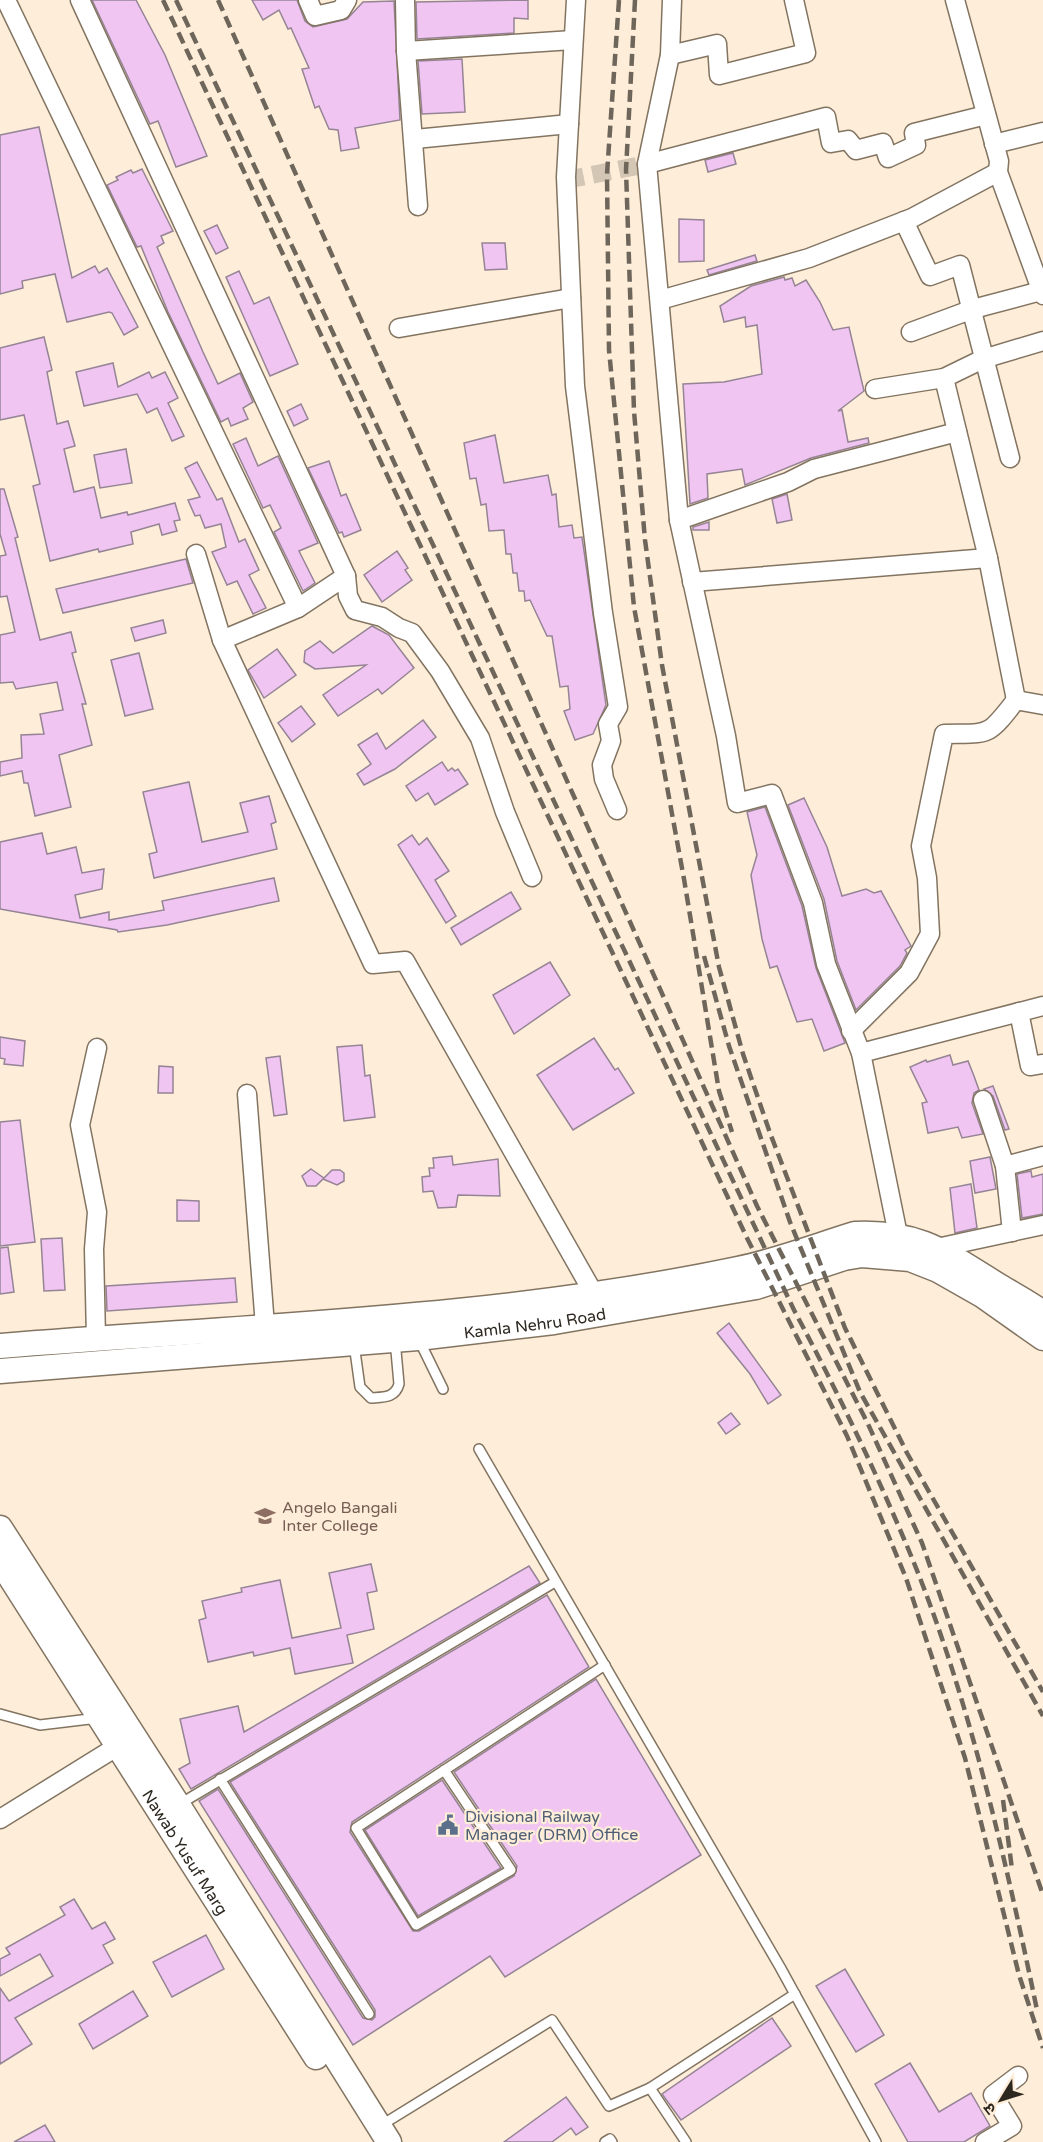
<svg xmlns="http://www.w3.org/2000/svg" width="1043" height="2142" font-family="'Varela Round','Noto Sans Devanagari',sans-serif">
<rect width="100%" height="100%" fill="#feeed9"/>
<g fill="#f0c5f1" stroke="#958495" stroke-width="1.5">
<polygon points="92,0 136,0 165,55 207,156 176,167 158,121 150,124"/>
<polygon points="252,0 297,0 305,21 313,27 347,19 363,2 394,1 400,120 355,128 359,148 341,151 338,130 329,129 319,106 315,108 302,69 309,68 291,28 288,29 279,10 263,20"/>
<polygon points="528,0 528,19 514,18 514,33 417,39 416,2"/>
<polygon points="462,59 465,112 422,114 418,61"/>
<polygon points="39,127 72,278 95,266 99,273 107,268 138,327 124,335 112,313 109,312 67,322 55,274 22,281 23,288 0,294 0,135"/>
<polygon points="733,153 736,164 708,172 705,160"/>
<polygon points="142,169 173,231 161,236 164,243 157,247 203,352 218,384 240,373 253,402 243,408 248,419 231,426 228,418 221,422 168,312 141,246 137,247 107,185 118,180 116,177 131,170 133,173"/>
<polygon points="679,219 704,220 704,261 679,262"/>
<polygon points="217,225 228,248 216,254 204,231"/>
<polygon points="482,243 505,243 507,269 485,270"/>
<polygon points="755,255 757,261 709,275 707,270"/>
<polygon points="239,271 254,304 269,297 298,364 270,376 226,277"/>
<polygon points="784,277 785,280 792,278 795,286 806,280 820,302 833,330 849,327 864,391 838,411 842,410 848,442 868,438 869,443 811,458 745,485 742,469 707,474 708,498 690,504 683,384 724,382 762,374 757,325 746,327 745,317 724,322 720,306 751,286"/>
<polygon points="44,337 52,370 47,372 57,424 68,421 75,446 64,449 74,492 94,487 101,518 127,512 128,515 175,503 180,520 174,521 177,531 162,535 159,524 131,532 133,544 99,552 98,549 50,561 33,486 40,484 24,415 0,420 0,348"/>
<polygon points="113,363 118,387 149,372 152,378 165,372 178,398 168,403 184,436 172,441 157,408 147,413 137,394 84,406 76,372"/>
<polygon points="301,404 308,419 294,426 287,411"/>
<polygon points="495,435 504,483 548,475 552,495 556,494 559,527 572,525 574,538 582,537 606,705 593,734 575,740 564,711 570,709 568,686 560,687 552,636 547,636 530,600 525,601 524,591 519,591 517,573 513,573 511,554 506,554 504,530 489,531 486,504 481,505 476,478 470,479 464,443"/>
<polygon points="246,438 258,466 278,456 318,543 299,551 315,583 303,591 274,532 281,528 270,505 263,508 233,444"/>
<polygon points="126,449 132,483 100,488 94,455"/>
<polygon points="329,461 341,496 346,494 361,530 344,537 342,532 339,533 308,468"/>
<polygon points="197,462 217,500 222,498 239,542 245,539 259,570 249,575 266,608 253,614 237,581 227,585 212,552 226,547 221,524 205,528 200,515 195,516 188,500 200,497 185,468"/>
<polygon points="0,489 4,489 18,537 15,538 40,640 71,632 76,652 72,653 86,704 82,704 92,745 59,755 71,807 35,816 28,783 24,783 22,771 0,776 0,762 22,758 21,735 44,734 40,714 63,710 57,682 16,689 13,682 0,683 0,635 15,632 7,596 0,597 0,556 6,555 0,534"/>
<polygon points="787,494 792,520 777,523 772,499"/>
<polygon points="709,522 709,530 693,530 693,527"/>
<polygon points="397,551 408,568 405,570 412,580 382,602 364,575"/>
<polygon points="186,559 193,583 63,613 56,589"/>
<polygon points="163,620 166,633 135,641 131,628"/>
<polygon points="372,626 389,635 414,668 382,694 378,689 338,716 323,695 366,665 315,669 304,662 305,651 320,641 333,653"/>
<polygon points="277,649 296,675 264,698 248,670"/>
<polygon points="139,653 153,709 125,716 111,660"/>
<polygon points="301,706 315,724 292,742 278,723"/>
<polygon points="423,720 436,737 395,769 364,785 357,774 371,764 358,745 377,733 386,749"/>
<polygon points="442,762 448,771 452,768 455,771 458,769 468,784 435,805 428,793 416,801 406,786"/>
<polygon points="189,782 202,842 248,832 240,803 269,796 276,822 271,824 277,849 154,878 149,854 157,852 143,792"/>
<polygon points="804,798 827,847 842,896 866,889 874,893 881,891 911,946 905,950 907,953 900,966 856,1010 837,961 824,899 788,805"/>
<polygon points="765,807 802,906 816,968 845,1043 824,1051 812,1019 797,1022 777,966 770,968 762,939 751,875 757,855 747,812"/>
<polygon points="42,833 47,854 76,847 82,873 104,869 102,889 75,895 80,918 109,912 109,920 164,910 162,901 274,878 279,901 167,925 118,932 117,930 0,909 0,842"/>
<polygon points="412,835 419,845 427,838 449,871 435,880 456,916 446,923 398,845"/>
<polygon points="511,892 521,909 461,945 451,928"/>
<polygon points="550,962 570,995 514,1034 493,995"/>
<polygon points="0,1037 25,1041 23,1066 4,1064 5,1059 0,1058"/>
<polygon points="594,1038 615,1070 618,1068 634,1093 573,1130 537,1075"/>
<polygon points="362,1045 365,1076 370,1075 375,1117 344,1121 337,1047"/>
<polygon points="950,1055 953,1065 968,1061 974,1076 979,1090 974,1093 972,1103 983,1134 962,1138 958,1127 928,1133 922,1103 927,1102 910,1067 926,1060 927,1062"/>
<polygon points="280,1056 287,1114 274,1116 266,1058"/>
<polygon points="159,1066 173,1067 173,1093 158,1093"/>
<polygon points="993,1086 1009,1129 1005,1130 993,1096 984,1089"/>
<polygon points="20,1120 35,1242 0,1246 0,1122"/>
<polygon points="452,1156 453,1165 498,1159 500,1196 458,1195 456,1207 438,1208 433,1191 423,1192 422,1177 430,1176 429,1168 434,1168 433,1158"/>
<polygon points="990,1157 996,1189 975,1193 970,1161"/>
<polygon points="311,1169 324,1178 332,1170 340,1170 344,1173 344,1181 337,1185 323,1179 316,1186 307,1186 302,1176"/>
<polygon points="1031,1171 1032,1177 1043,1174 1043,1214 1022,1218 1017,1174"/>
<polygon points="971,1184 977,1228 955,1233 950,1188"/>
<polygon points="177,1200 199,1201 199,1221 177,1221"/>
<polygon points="62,1238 65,1290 44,1291 41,1239"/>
<polygon points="8,1247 14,1292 0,1294 0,1248"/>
<polygon points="235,1278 237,1302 107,1311 106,1286"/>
<polygon points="729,1323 781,1395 768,1404 750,1374 717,1333"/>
<polygon points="731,1413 740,1424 726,1434 718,1423"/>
<polygon points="371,1564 377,1591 367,1593 374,1629 347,1635 353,1663 295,1674 290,1648 254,1656 253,1652 208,1662 199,1620 206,1618 202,1601 242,1592 241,1588 280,1580 292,1638 341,1628 329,1573"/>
<polygon points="529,1566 540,1583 191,1789 179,1769 190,1763 180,1719 238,1706 244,1732"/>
<polygon points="547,1595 589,1667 352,1822 350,1832 413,1931 419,1931 514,1876 517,1866 454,1772 596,1679 701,1855 505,1977 490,1956 353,2045 199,1801 218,1789 363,2018 372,2020 375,2017 375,2010 230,1782"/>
<polygon points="442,1780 501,1868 418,1916 365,1830"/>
<polygon points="74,1899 92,1929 105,1922 115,1939 103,1945 113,1963 15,2018 32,2044 0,2064 0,1988 9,2001 53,1976 40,1954 0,1976 0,1959 10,1954 6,1948 65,1915 60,1907"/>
<polygon points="206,1935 224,1969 172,1997 153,1962"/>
<polygon points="845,1969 884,2035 856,2052 816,1986"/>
<polygon points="133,1991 148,2016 93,2049 79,2024"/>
<polygon points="772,2018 791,2046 681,2120 662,2094"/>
<polygon points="910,2063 939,2112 971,2093 990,2126 964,2142 908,2142 875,2084"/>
<polygon points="566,2097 588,2127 576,2135 571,2128 552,2142 504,2142"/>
<polygon points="45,2125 55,2142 14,2142"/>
</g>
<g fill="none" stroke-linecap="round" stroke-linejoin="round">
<polyline stroke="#d4c6b4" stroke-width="18" stroke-dasharray="18 9" stroke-linecap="butt" points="566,180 647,164"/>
<g stroke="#827461" stroke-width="12">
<g id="service">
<polyline points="419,1340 443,1389"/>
<path d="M354 1344 360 1387 371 1398C384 1397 395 1398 399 1384L395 1340"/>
<polyline points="479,1449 780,1967 876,2142"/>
<polyline points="0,1714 40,1725 98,1718"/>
<polyline points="444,1770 511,1870 416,1925 356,1828 605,1665"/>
<polyline points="220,1779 369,2014"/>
<polyline points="178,1805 555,1582"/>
<polyline points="650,2088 795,1994"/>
<polyline points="380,2126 552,2020 609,2106 650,2088 686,2142"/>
<polyline points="605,2142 610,2139 612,2142"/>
</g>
</g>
<g stroke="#827461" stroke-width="21">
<g id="minor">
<polyline points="6,0 298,608"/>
<polyline points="80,0 346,576 298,608 222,640"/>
<polyline points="308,0 315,16 341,10 347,0"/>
<polyline points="405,0 406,51 418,206"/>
<polyline points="576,0 566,177 575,386 603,613 618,707 608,724 611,741 602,765 604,779 617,810"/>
<polyline points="672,0 670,55 647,164 679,520 726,736 737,803 772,794 813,903 826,964 861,1053 898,1235"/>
<polyline points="955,0 999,161 998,172 1043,295"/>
<polyline points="406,51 573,40"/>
<polyline points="670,55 717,44 719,75 806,53 794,0"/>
<polyline points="415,139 569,124"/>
<polyline points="994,144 1043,132"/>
<polyline points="647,164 826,117 831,143 848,140 856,150 883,143 888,158 916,145 914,133 986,115"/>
<polyline points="904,221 930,276 960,265 1010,458"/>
<polyline points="660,300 809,258 912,218 998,172"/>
<polyline points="399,328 571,298"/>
<polyline points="911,332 973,309 1041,291"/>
<polyline points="875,389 944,378"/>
<polyline points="679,520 788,482 814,469 957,432"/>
<polyline points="196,554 222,640 373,964 405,961 594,1294"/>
<polyline points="346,576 348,596 355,610 382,617 399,628 412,633 440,671 480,738 505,812 532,877"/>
<polyline points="692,582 988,558"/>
<polyline points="1016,700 988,558 944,378 983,359 1043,341"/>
<polyline points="1019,1012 1030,1066 1043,1064"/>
<path d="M851 1031 909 973 930 934 927 878 921 846 944 734C990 733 987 738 1016 700L1043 705"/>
<polyline points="861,1053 1043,1006"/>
<polyline points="247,1094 265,1326"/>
<polyline points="983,1100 1005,1166 1043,1156"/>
<polyline points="1005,1166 1012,1232"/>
<polyline points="937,1248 1043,1225"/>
<polyline points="96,1338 94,1249 97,1212 80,1125 97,1048"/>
<polyline points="0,1819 118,1746"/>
<polyline points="985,2142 1012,2126 993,2095 1018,2076"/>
</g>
</g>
<g stroke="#827461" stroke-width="27">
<g id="secondary">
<path d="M0 1346C246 1326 495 1320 738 1269 777 1261 816 1246 855 1234 920 1231 947 1254 999 1286 1014 1295 1029 1303 1043 1313"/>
<path id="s1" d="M0 1371 418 1338 554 1322 756 1287 844 1258 862 1255 910 1259 938 1270 982 1295 1043 1338"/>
<polyline points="0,1528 178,1805 389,2142"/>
<path id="s2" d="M0 1561 316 2057"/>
</g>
</g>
<use href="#service" stroke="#fff" stroke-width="9"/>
<use href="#minor" stroke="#fff" stroke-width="18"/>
<use href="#secondary" stroke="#fff" stroke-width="24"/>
<g stroke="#6e665a" stroke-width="4.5" stroke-dasharray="12 6" stroke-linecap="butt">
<polyline points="163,0 747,1238 847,1436 906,1578 965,1758 1019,1975 1043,2048"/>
<path d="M176 0 794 1310C834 1385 871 1461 904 1539 966 1683 1005 1856 1037 2010"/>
<polyline points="218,0 757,1206 868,1424 922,1543 1043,1895"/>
<polyline points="619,0 607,174 609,350 634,607 684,879 719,1091 732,1132"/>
<polyline points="635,0 626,170 634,411 645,540 662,665 719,967 743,1054 770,1133 845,1328 907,1453 1043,1692"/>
<polyline points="704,956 729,1046 790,1222 860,1392 1043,1716"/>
<polyline points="1003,1800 1012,1869"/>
</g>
</g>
<defs>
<g id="school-bare" transform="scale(1.62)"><path d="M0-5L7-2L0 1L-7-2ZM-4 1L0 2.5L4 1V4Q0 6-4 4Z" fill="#8d6e63" stroke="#feeed9" stroke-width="2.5" paint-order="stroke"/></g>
<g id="civic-bare" transform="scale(1.62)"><path d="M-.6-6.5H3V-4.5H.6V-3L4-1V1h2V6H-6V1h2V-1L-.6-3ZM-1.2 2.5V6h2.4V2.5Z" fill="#5c6f8a" stroke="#feeed9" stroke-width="2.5" paint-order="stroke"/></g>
</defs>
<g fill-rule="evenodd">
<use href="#school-bare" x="265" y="1516"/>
<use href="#civic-bare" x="448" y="1825"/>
</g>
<g text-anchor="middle" stroke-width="4.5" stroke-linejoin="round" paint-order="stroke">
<g font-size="16" fill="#2c271f" stroke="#feeed9">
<text dy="6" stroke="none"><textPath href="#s1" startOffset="537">Kamla Nehru Road</textPath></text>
<text dy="6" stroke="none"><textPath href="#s2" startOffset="345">Nawab Yusuf Marg</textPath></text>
</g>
<g font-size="16" fill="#785e54" stroke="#feeed9" text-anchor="start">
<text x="282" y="1513">Angelo Bangali<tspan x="282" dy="18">Inter College</tspan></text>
</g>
<g font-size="16" fill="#4e5e75" stroke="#feeed9" text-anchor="start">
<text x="465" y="1822">Divisional Railway<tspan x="465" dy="18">Manager (DRM) Office</tspan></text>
</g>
</g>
<g transform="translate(1001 2100) rotate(232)" stroke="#feeed9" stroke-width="4.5" paint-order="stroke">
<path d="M0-4.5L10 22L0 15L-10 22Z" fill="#2c271f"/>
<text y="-9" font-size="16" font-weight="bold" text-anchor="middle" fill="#2c271f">उ</text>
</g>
</svg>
